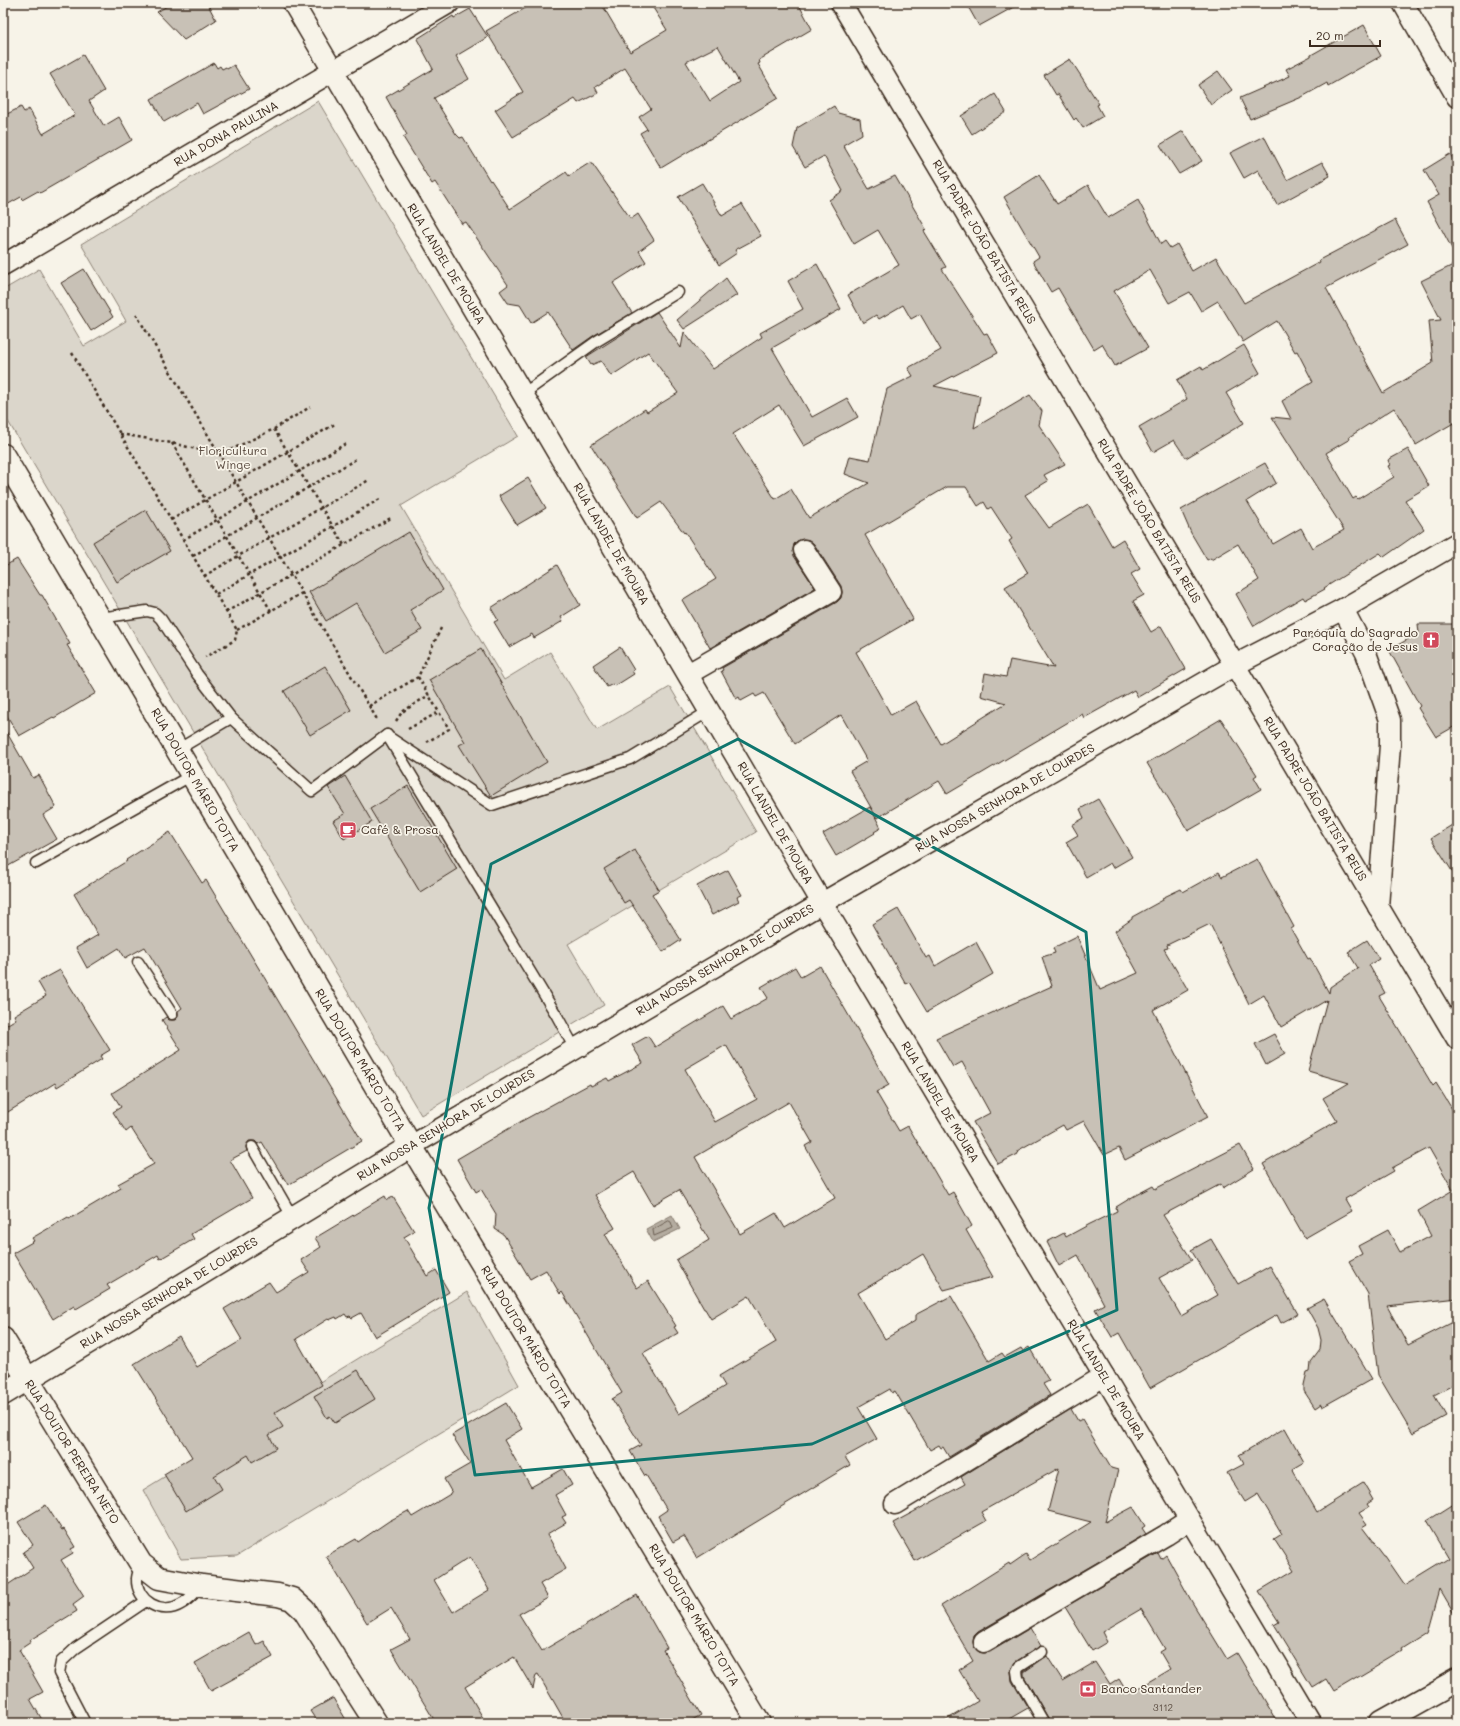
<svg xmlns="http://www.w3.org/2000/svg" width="1460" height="1726" font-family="Mali,sans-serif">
<rect width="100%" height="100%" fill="#f7f3e8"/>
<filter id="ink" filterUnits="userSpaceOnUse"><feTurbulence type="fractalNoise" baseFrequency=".025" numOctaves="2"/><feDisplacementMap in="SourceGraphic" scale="8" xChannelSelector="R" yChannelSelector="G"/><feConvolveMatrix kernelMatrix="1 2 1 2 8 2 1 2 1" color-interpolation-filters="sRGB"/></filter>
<g filter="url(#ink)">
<g fill="#dbd6cb" stroke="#8b8074">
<polygon points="318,101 518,436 401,506 504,680 550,652 597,730 670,687 756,832 568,944 604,1005 421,1115 3,413 3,290 39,269 84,346 126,321 81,244"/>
<polygon points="467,1292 519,1385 237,1556 181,1559 143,1490"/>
</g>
<polygon fill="#b4aca0" stroke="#84786c" points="672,1215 680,1229 653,1242 646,1229"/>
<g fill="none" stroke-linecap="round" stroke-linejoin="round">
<polygon stroke="#6b5e52" stroke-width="1" points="669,1221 671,1222 673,1228 654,1236 653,1230"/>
</g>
<g fill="#c8c1b6" stroke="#3b2a1e" fill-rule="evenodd">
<polygon points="172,3 207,3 216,20 184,40 157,12"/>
<path d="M534 3H601L630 52 667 30 650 3H798L812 29 759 60 760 63 758 64 778 98 661 168 640 133 647 129 639 117 651 109 625 68 595 87 598 93 578 103 575 99 513 137 495 110 523 92 486 31ZM718 46 739 82 710 101 686 62Z"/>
<polygon points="966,3 1021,3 979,26"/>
<polygon points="470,9 488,37 456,56 469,79 434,98 456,134 460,138 463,137 490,181 491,180 510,209 566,172 569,176 591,162 631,219 638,214 654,240 639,251 646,262 613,283 632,313 593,336 573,350 548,312 531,323 520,305 508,303 500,291 508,285 466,222 462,224 435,182 432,184 403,137 407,135 386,97 433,69 417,39 453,16 454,18"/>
<polygon points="1364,25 1381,56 1328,86 1327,83 1302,97 1250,119 1240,98 1290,76 1286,69 1311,56 1311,55"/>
<polygon points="83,55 104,91 89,101 104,126 119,117 132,140 40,193 38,191 22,200 21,197 3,207 3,116 21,107 24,112 29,109 43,134 75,115 50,74"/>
<polygon points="1070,59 1099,104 1097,105 1103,116 1083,128 1076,118 1074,120 1058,94 1056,95 1044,75"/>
<polygon points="214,63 217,68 220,66 222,69 226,67 227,69 234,65 249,89 203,114 197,103 164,122 151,99"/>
<polygon points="1218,71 1232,90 1211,105 1198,85"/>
<polygon points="995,94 1006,112 972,134 961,116"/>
<path d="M834 106 838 113 860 119 862 134 843 145 869 189 895 176 926 229 924 231 946 267 942 269 984 334 987 333 998 353 934 386 980 396 974 428 1030 395 1042 411 1039 425 1065 464 1044 475 1048 481 1025 495 1049 528 1088 504 1112 546 1123 539 1140 569 1131 574 1144 595 1133 601 1151 632 1161 626 1186 669 1138 697 1134 690 1084 718 1082 714 947 794 939 781 877 818 850 771 867 761 841 715 795 744 764 693 756 697 754 694 741 701 739 697 736 699 721 671 723 670 722 668 837 602 841 598 842 592 841 586 814 544 809 540 803 539 797 541 794 544 793 550 794 556 815 588 710 648 682 600 716 579 685 532 684 533 661 502 637 518 591 445 645 409 647 412 678 393 648 352 611 376 601 361 591 365 586 357 657 312 681 348 684 332 713 369 762 337 760 333 803 309 788 281 817 264 841 309 772 348 812 417 847 398 858 417 804 446 779 405 733 434 775 499 791 489 809 518 869 483 845 474 850 456 870 460 887 389 913 376 908 368 941 350 920 314 911 319 903 305 879 319 876 315 863 323 848 295 899 265 878 230 854 244 829 200 843 191 824 156 805 167 793 147 797 128ZM947 487H966L978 506 984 502 988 509 991 507 1012 539 1009 541 1028 573 1005 587 1054 668 1010 660 1006 677 985 673 981 696 1006 703 941 744 916 701 891 715 856 652 913 619 865 535Z"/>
<polygon points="1183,131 1202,161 1179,174 1160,145"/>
<polygon points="1264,136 1287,180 1322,162 1330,176 1277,205 1258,170 1244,178 1230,153"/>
<polygon points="1450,154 1457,166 1457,258 1427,202 1439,195 1424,170"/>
<polygon points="1039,175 1057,204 1088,185 1108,218 1138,200 1161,244 1165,241 1170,248 1177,244 1192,271 1216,257 1244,303 1320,262 1319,260 1395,220 1408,244 1326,288 1383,393 1433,363 1429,321 1441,320 1421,281 1457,263 1457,421 1416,445 1394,408 1349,437 1350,439 1326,453 1353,499 1356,497 1358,499 1394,477 1388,466 1390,465 1388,460 1408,449 1429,486 1405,500 1424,529 1384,557 1380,553 1324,588 1325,589 1305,600 1303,597 1254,626 1236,594 1259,580 1238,544 1211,560 1211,558 1207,560 1191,533 1181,510 1265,463 1276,483 1247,501 1273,544 1301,528 1312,548 1344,530 1272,417 1291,419 1282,401 1313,382 1297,351 1295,352 1277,321 1243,342 1218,301 1201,311 1190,292 1169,303 1150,270 1114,291 1148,348 1115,366 1102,344 1094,349 1058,288 1051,292 1033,261 1039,257 1004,197"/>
<polygon points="702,183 722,216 742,204 761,236 735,250 737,253 719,265 678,197"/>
<polygon points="84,269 113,317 91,331 61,283"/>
<polygon points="726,278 737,295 684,329 677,320"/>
<polygon points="1244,345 1260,373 1226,393 1244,423 1186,458 1174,440 1153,452 1139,427 1187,399 1177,380 1201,366 1203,370"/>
<polygon points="528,478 546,508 517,525 499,496"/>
<polygon points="146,510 170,551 117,582 93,542"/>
<polygon points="409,532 443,590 410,610 422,630 385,652 356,603 326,621 309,592"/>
<polygon points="17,559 40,595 42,595 70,644 67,645 96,693 54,718 53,717 19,736 3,709 3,567"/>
<polygon points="557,565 580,605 561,617 563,621 534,638 532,634 509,647 494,622 498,620 491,608"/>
<polygon points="1418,624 1457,624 1457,725 1436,737 1418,708 1420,706 1389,650 1419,633"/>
<polygon points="620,647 634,670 632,671 634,674 615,686 613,684 607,687 593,665"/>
<polygon points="481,649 547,762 491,796 459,745 465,742 429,680"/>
<polygon points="325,666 351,710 310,735 284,691"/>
<polygon points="1221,719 1257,775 1254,777 1261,789 1188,831 1147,763"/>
<polygon points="3,726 33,778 39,775 56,807 43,815 57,839 3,869"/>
<polygon points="345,776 372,822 344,839 333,821 345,814 328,787"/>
<polygon points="408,786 457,869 420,892 370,809"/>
<polygon points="1098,799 1132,857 1113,868 1110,863 1086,877 1066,842 1078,835 1072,825 1084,818 1080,809"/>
<polygon points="870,807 881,828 874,832 875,833 836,856 823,834"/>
<polygon points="1457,822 1457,879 1431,838"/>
<polygon points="170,832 202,883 206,880 362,1141 288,1185 262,1142 258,1144 255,1141 249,1141 246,1147 247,1151 230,1160 252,1198 191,1234 194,1239 160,1259 158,1255 107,1285 110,1289 76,1309 74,1306 53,1319 13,1253 34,1241 32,1238 68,1217 69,1219 121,1188 118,1184 154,1164 131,1128 126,1132 113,1112 121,1107 112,1093 181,1050 162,1020 166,1017 169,1020 175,1020 178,1017 178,1011 182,1008 145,947 125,958 119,948 87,968 76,948 98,935 74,894 127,861 126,860"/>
<polygon points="635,850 659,890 652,894 681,940 663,952 629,900 624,903 604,869"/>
<polygon points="1257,859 1294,927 1291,929 1308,959 1310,958 1329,993 1330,987 1358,968 1348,952 1367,940 1379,959 1369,965 1385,993 1379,996 1433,1086 1436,1083 1457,1117 1457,1298 1387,1306 1408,1345 1457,1320 1457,1383 1434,1395 1446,1416 1413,1434 1378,1375 1368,1294 1349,1261 1362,1254 1358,1246 1388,1230 1400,1252 1431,1236 1418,1211 1453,1190 1429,1148 1392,1168 1394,1171 1345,1199 1352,1211 1305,1238 1263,1164 1337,1121 1323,1098 1349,1083 1308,1071 1327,1000 1281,1027 1264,995 1249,1004 1210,924 1167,945 1168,948 1164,949 1188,990 1153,1010 1208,1117 1125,1160 1119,1148 1104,1155 1084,1121 1066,1130 1063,1125 1017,1151 1018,1154 998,1164 973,1122 990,1113 962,1062 953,1067 936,1038 1052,986 1042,957 1055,953 1053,948 1077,936 1100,990 1138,973 1115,931 1132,919 1132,917 1163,900 1162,898 1181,889 1183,892 1219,872 1222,877"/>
<polygon points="728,870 742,895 737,897 739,901 712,915 697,886"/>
<polygon points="898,909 926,958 930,956 935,966 976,942 993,974 927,1012 909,982 906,984 872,924"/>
<path d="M820 966 889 1085 876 1092 899 1131 908 1126 948 1195 953 1192 972 1226 966 1230 993 1277 944 1290 923 1254 858 1293 885 1339 915 1321V1315L951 1296 989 1361 1002 1353 1005 1357 1021 1348 1023 1351 1029 1347 1049 1381 1043 1384 1050 1395 949 1457 943 1447 941 1448 939 1445 930 1450 895 1391 892 1393 890 1389 858 1407 877 1439 845 1457 850 1465 697 1558 684 1536 673 1542 658 1516 667 1510 646 1475 645 1476 630 1451 641 1445 612 1399 622 1393 562 1292 560 1294 546 1270 530 1279 504 1235 495 1229 496 1214 481 1189 476 1192 457 1159 520 1122 590 1084 591 1086 607 1078 609 1081 643 1063 632 1045 648 1036 655 1047 723 1006 731 1019 768 998 761 987 795 967 801 977ZM726 1045 757 1099 715 1122 685 1069ZM789 1102 812 1142 805 1146 835 1198 785 1228 776 1213 740 1234 695 1157ZM634 1172 653 1205 679 1190 709 1240 676 1260 704 1309H705L711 1319 749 1296 776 1342 719 1376 725 1386 679 1414 643 1353 678 1333 674 1327 676 1326 648 1281 637 1288 605 1234 615 1228 595 1195Z"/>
<polygon points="60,970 110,1050 100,1056 102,1059 57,1087 55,1083 3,1115 3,1027 16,1019 14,1015 46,996 38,982"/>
<polygon points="1274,1034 1285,1054 1266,1065 1255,1044"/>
<polygon points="1240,1145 1254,1169 1223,1188 1221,1184 1163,1215 1192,1260 1159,1278 1181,1316 1218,1295 1191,1250 1211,1239 1238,1284 1270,1266 1298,1314 1281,1323 1277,1315 1150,1388 1119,1333 1112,1337 1095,1309 1104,1304 1078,1255 1059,1266 1047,1242 1064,1233 1066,1237 1090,1224 1117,1211 1116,1207 1134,1196 1153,1186 1155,1189"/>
<polygon points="385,1196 387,1200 393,1197 414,1231 404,1237 427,1276 436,1270 449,1292 375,1337 361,1313 352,1318 350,1316 347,1317 345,1314 337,1319 336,1317 329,1320 328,1319 296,1339 322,1385 274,1413 283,1427 269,1435 276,1448 252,1462 248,1455 214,1476 222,1489 186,1511 164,1474 192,1457 134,1364 179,1336 197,1367 242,1340 224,1309 269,1282 276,1292 309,1272 301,1260 321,1247 315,1238"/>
<polygon points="1324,1299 1372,1379 1322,1407 1321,1404 1315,1408 1304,1391 1304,1385 1307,1372 1310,1371 1311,1362 1320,1350 1321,1340 1318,1328 1307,1308"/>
<polygon points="358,1370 375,1399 335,1423 330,1416 327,1418 314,1396"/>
<path d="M506 1403 522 1429 504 1440 531 1487 563 1469 572 1485 555 1495 566 1515 562 1517 566 1523 547 1534 566 1569 540 1584 548 1598 519 1614 542 1651 637 1595 667 1648 663 1650 701 1715 687 1723H566L538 1674 536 1675 533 1689 514 1657 465 1687 486 1723H436L391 1649 410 1639 391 1608 367 1623 326 1556 356 1539 358 1542 389 1521 408 1511 412 1517 452 1493 444 1479 470 1464 452 1435ZM470 1557 489 1590 453 1612 434 1580Z"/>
<polygon points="1071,1409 1078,1421 1082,1419 1111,1468 1118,1470 1105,1522 1133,1507 1145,1526 1142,1528 1146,1534 978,1632 974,1636 973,1642 974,1647 979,1652 984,1653 990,1652 1030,1628 1041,1646 1015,1662 1011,1671 1012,1681 1028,1708 1002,1723 941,1723 978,1701 959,1670 973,1661 941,1606 1009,1563 1010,1565 1026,1554 1030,1560 1091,1522 1048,1511 1059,1468 981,1512 986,1521 915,1561 893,1523 965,1484 961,1477"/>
<polygon points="1285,1428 1304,1462 1292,1469 1317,1512 1363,1483 1373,1500 1367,1504 1369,1507 1359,1513 1367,1524 1362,1527 1384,1556 1385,1556 1405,1585 1449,1558 1427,1521 1457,1502 1457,1618 1440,1589 1428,1632 1401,1649 1402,1651 1333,1692 1325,1679 1312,1687 1274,1625 1279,1622 1259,1591 1294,1570 1274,1539 1282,1534 1258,1494 1245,1502 1227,1473 1244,1464 1239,1455"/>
<polygon points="46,1505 62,1530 64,1529 75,1547 71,1549 73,1553 61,1560 84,1596 73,1604 77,1611 30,1640 31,1642 19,1650 43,1692 30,1699 44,1723 3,1723 3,1588 33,1568 23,1552 33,1545 18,1522"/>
<polygon points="1158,1553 1161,1559 1166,1555 1192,1602 1227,1659 1237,1653 1278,1723 1051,1723 1024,1676 1024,1672 1047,1656 1063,1681 1095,1662 1110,1685 1119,1679 1128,1694 1170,1669 1160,1652 1165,1649 1141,1609 1102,1632 1107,1642 1092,1651 1065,1607"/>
<polygon points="249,1632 256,1645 264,1641 273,1657 211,1691 195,1663"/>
<polygon points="333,1698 348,1723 318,1723 310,1711"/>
</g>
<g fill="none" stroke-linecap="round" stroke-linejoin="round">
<g stroke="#3b2a1e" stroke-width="13">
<g id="lane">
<polyline points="523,394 597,341 678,292"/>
<polyline points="100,618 147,611 155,613 161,619 197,674 231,718 312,791 387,735"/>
<polyline points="387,735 557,1016 575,1049"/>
<polyline points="390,738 492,805 630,759 709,711"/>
<polyline points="177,750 231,718"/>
<polyline points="36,863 192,775"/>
<polyline points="138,962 172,1014"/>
<polyline points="252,1147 293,1218"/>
<path d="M141 1564C140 1569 137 1574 137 1579 136 1601 162 1616 181 1604 189 1600 195 1592 202 1586"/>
<polyline points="1042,1652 1019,1667 1017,1671 1018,1678 1044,1723"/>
<polyline points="85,1723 59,1673 61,1662 76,1648 146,1601"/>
</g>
</g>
<g stroke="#3b2a1e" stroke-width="23">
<g id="street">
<polyline points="293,3 822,903 1311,1723"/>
<polyline points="841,3 1457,1039"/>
<polyline points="1403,3 1457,97"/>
<polyline points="3,265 449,3"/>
<polyline points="1343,609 1366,653 1390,720 1390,745 1378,907"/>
<polyline points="688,674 831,592 804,550"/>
<polyline points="411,1146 822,903 1235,665 1343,609 1457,543"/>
<polyline points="895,1504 1104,1376"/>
<polyline points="984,1642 1166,1535 1189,1520"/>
</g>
</g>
<g stroke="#3b2a1e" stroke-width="25">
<g id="secondary">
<polyline points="3,455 411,1146 759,1723"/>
<polyline points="3,1339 141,1564 159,1578 202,1586 278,1595 292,1599 304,1610 376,1723"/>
<polyline points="3,1394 411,1146"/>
<polyline points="1380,1723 1457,1680"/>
</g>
</g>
<g stroke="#3b2a1e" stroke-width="2.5" stroke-dasharray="3 3" stroke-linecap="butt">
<polyline points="136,314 378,721"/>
<polyline points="72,353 237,630 235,640 205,657"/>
<polyline points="274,429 344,545"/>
<polyline points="120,434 172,443 220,455 274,429 310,407"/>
<polyline points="172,443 271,611"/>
<polyline points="171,520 335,424"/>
<polyline points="183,540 347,443"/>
<polyline points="193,556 356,459"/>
<polyline points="204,576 369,480"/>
<polyline points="216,594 380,499"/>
<polyline points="226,612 391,518"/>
<polyline points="237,630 302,593"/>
<polyline points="418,677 449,729 427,742"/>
<polyline points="369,706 418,677 442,626"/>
<polyline points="396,721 402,712 429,695"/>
<polyline points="408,729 439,712"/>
</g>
<use href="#lane" stroke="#f7f3e8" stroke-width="10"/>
<use href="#street" stroke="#f7f3e8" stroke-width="20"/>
<use href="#secondary" stroke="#f7f3e8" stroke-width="22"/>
</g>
</g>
<path fill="none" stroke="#0f766e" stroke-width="3" stroke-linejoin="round" d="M738 739 1086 932 1117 1310 812 1444 475 1475 429 1208 491 864Z"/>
<defs>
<g id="church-square" transform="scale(0.9)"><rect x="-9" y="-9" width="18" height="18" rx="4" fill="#d1495b" stroke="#f7f3e8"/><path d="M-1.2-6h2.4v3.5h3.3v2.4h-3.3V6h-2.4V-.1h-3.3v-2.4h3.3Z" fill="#fff"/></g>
<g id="cafe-square" transform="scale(0.9)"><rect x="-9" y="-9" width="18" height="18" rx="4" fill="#d1495b" stroke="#f7f3e8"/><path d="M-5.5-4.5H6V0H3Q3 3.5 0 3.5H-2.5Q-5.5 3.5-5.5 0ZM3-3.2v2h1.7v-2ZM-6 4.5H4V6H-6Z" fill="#fff"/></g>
<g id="bank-square" transform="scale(0.9)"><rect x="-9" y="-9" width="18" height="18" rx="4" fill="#d1495b" stroke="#f7f3e8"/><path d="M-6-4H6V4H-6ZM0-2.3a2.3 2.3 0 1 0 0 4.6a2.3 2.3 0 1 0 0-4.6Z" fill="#fff"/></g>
</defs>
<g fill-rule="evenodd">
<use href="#church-square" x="1431" y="640"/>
<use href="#cafe-square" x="348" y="830"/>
<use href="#bank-square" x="1088" y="1689"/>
</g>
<g text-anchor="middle" stroke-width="3.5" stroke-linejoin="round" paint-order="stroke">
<g font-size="10" fill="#5e5044">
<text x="1163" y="1711">3112</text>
</g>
<g font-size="12" fill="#3b2a1e" stroke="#f7f3e8">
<text transform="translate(226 134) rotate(-30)" y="4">RUA DONA PAULINA</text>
<text transform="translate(984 242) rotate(59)" y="4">RUA PADRE JOÃO BATISTA REUS</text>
<text transform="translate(446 264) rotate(59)" y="4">RUA LANDEL DE MOURA</text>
<text transform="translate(1149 521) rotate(59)" y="4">RUA PADRE JOÃO BATISTA REUS</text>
<text transform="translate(611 544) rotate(60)" y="4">RUA LANDEL DE MOURA</text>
<text transform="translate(195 780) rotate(60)" y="4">RUA DOUTOR MÁRIO TOTTA</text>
<text transform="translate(1005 798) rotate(-30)" y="4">RUA NOSSA SENHORA DE LOURDES</text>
<text transform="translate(1315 799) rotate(59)" y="4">RUA PADRE JOÃO BATISTA REUS</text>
<text transform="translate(775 823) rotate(60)" y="4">RUA LANDEL DE MOURA</text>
<text transform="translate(725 960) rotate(-31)" y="4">RUA NOSSA SENHORA DE LOURDES</text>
<text transform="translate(360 1060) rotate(59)" y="4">RUA DOUTOR MÁRIO TOTTA</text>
<text transform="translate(940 1102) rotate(59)" y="4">RUA LANDEL DE MOURA</text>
<text transform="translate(446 1125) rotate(-31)" y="4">RUA NOSSA SENHORA DE LOURDES</text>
<text transform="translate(169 1293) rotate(-31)" y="4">RUA NOSSA SENHORA DE LOURDES</text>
<text transform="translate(526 1337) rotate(59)" y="4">RUA DOUTOR MÁRIO TOTTA</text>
<text transform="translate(1106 1380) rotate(59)" y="4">RUA LANDEL DE MOURA</text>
<text transform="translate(72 1452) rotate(58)" y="4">RUA DOUTOR PEREIRA NETO</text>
<text transform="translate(694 1615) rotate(59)" y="4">RUA DOUTOR MÁRIO TOTTA</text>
</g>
<g font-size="12" fill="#5b4c41" stroke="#f7f3e8">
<text x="233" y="455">Floricultura<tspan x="233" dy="14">Winge</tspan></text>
</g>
<g font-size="12" fill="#3b2a1e" stroke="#f7f3e8" text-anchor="start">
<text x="1418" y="637" text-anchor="end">Paróquia do Sagrado<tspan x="1418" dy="14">Coração de Jesus</tspan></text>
<text x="361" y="834">Café &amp; Prosa</text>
<text x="1101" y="1693">Banco Santander</text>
</g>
</g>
<rect width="1460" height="1726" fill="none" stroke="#f7f3e8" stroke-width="16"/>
<rect x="8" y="8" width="1444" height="1710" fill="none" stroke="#3b2a1e" stroke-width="1.5" filter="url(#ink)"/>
<path d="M1310 40v6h70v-6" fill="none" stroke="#3b2a1e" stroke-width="2"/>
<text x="1316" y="40" font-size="12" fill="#3b2a1e" stroke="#f7f3e8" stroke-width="3" paint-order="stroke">20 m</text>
</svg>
